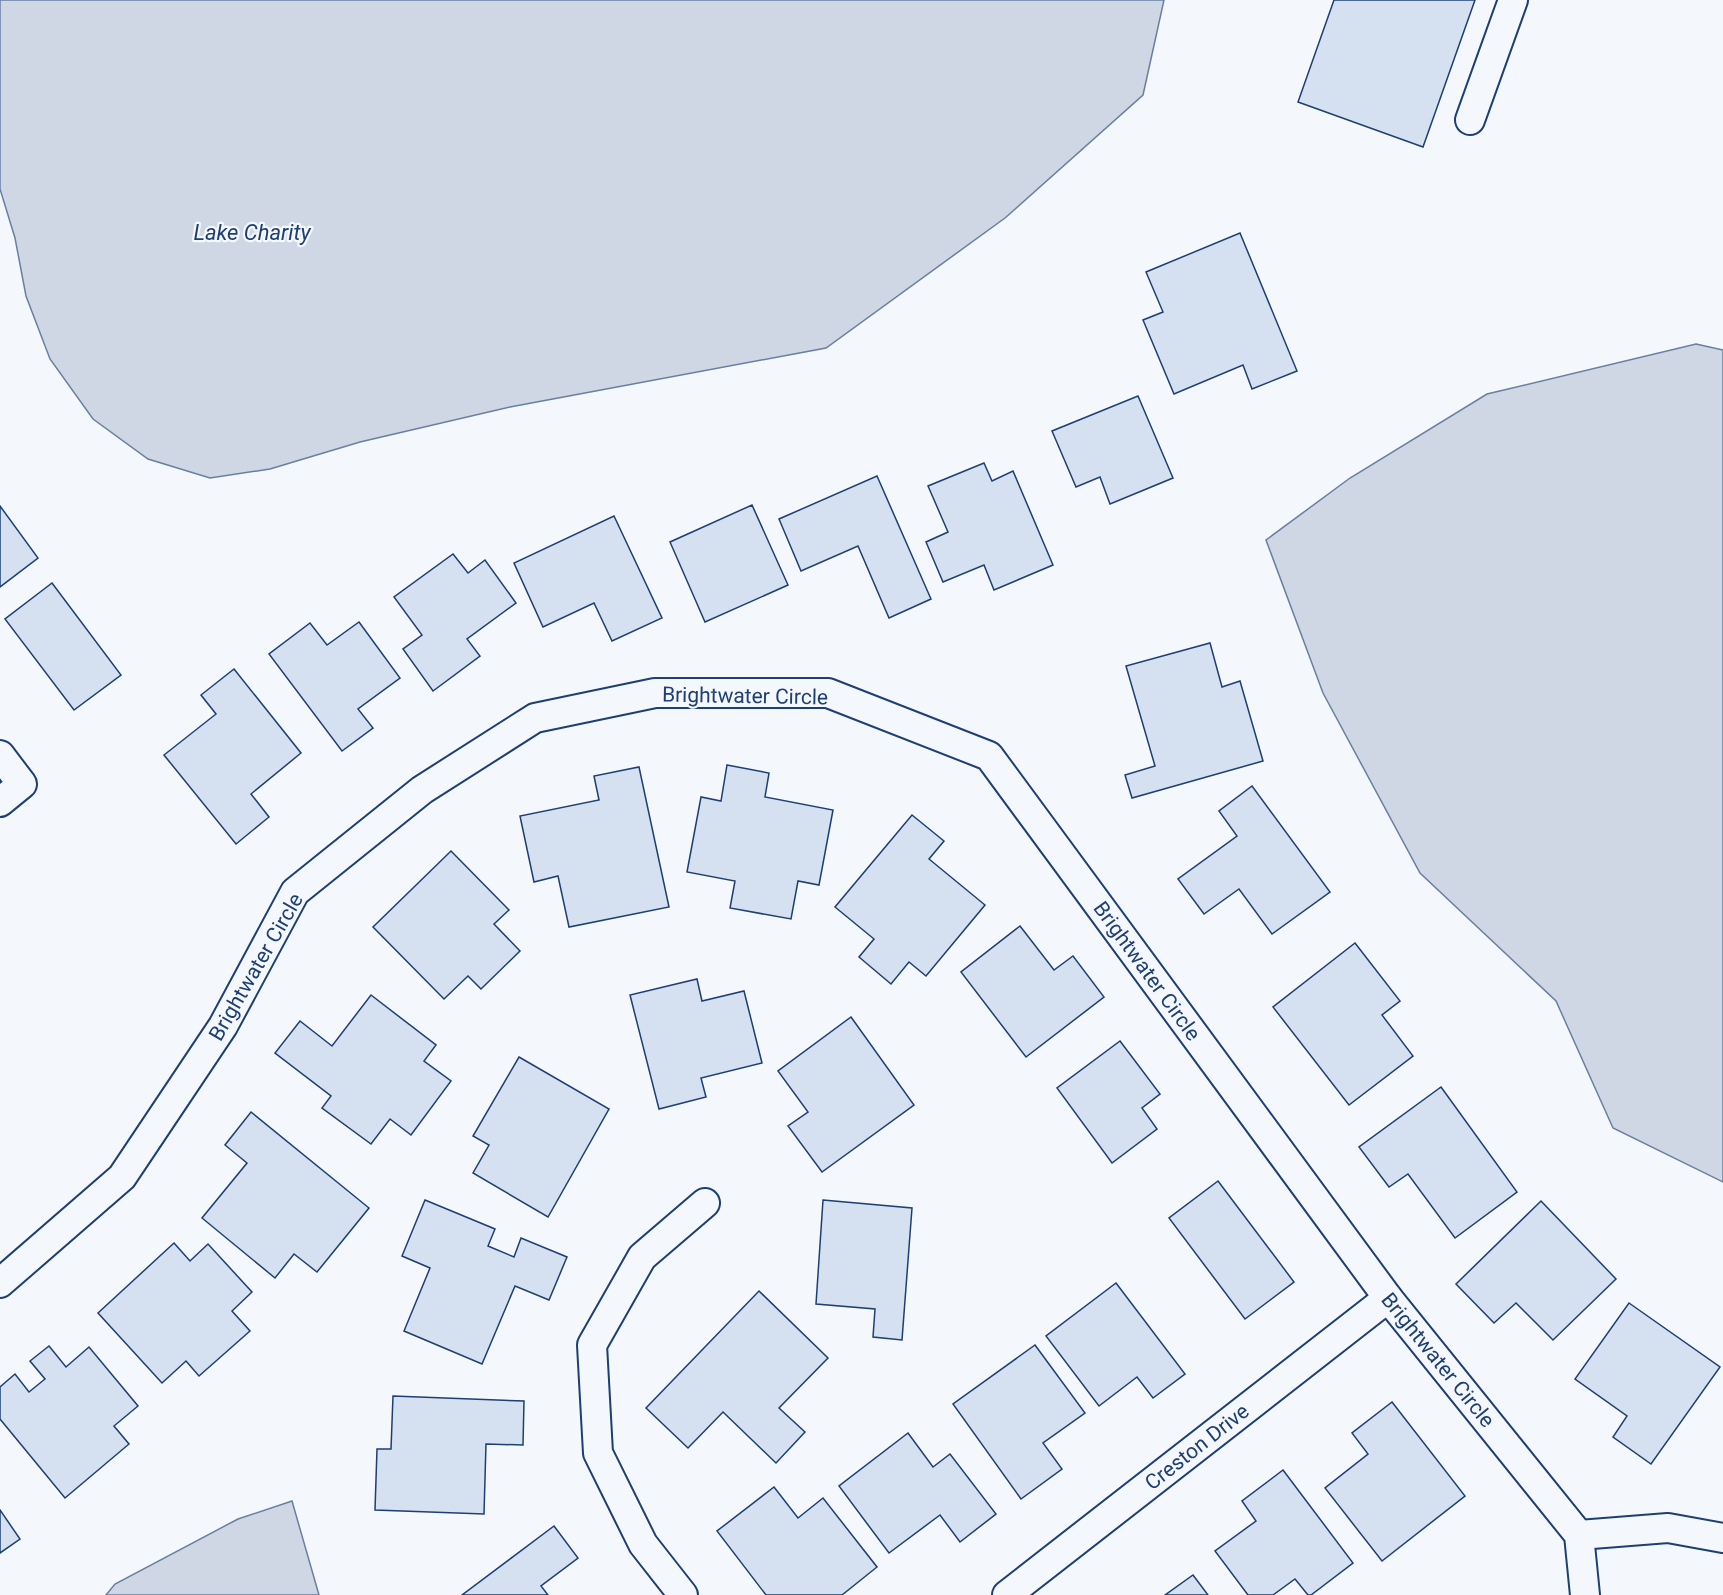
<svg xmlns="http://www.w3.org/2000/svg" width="1723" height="1595" font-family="Roboto,sans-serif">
<rect width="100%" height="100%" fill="#f4f7fb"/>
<g fill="#cfd7e4" stroke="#687fa3" stroke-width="1.5">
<polygon points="0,0 1164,0 1143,95 1005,218 826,348 510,407 360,442 270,469 210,478 148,459 93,419 50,359 26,296 15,238 0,189"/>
<polygon points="1696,344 1723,350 1723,1182 1613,1128 1556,1001 1420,873 1323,693 1266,540 1350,478 1487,394"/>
<polygon points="292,1501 319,1595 106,1595 115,1584 238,1519"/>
</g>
<g fill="#d5e0f0" stroke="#1d3f73" stroke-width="1.5">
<polygon points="1334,0 1475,0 1423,147 1298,102"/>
<polygon points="1240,233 1297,371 1252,389 1243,365 1174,394 1143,320 1163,312 1146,272"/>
<polygon points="1138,396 1173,478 1110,504 1100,477 1076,487 1052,431"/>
<polygon points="984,463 992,481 1013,471 1053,565 994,590 984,565 943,582 926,542 948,532 928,486"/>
<polygon points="877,476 931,599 889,618 858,546 801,571 779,519"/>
<polygon points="752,505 788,585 705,622 670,542"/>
<polygon points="0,506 38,558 0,587"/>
<polygon points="614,516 662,618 612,641 594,603 543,627 514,563"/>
<polygon points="453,554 468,573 485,560 516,603 467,639 480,656 433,691 403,649 422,635 394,597"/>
<polygon points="52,583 121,675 74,710 5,619"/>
<polygon points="359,622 400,678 358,709 373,728 342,751 269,654 310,623 327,645"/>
<polygon points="1210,643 1222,687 1240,681 1263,761 1132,798 1125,775 1155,766 1126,666"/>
<polygon points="234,669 301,753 251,794 269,817 236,844 164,755 216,714 201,695"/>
<polygon points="727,765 769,773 765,797 833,810 819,885 798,881 791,919 730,908 735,881 687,872 701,797 721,801"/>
<polygon points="639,767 669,907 569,927 558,876 534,882 520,816 599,800 594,776"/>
<polygon points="1252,786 1330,892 1272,934 1239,889 1204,914 1178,879 1237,836 1219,811"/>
<polygon points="912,815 944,841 929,859 985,905 926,976 909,962 891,984 859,957 874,939 835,907"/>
<polygon points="451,851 509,910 494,924 520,951 481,989 468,976 444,999 373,927"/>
<polygon points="1020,926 1054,970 1073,956 1104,997 1026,1057 961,972"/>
<polygon points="1355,943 1400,1001 1382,1015 1413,1056 1349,1105 1273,1007"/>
<polygon points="697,979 702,1001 744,991 762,1063 701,1078 706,1097 659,1109 630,995"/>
<polygon points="371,995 436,1045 424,1061 451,1081 411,1135 390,1119 371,1144 322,1108 331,1096 275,1053 300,1021 332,1046"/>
<polygon points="851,1017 914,1105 822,1172 788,1126 808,1112 778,1071"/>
<polygon points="1120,1041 1160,1094 1142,1108 1157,1129 1112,1163 1057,1088"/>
<polygon points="519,1057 609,1109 548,1217 473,1173 489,1145 473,1136"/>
<polygon points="1441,1087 1517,1192 1455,1238 1408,1174 1389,1187 1359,1147"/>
<polygon points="251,1112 369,1208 317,1272 294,1254 275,1278 202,1218 247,1163 225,1145"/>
<polygon points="1218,1181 1294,1282 1245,1319 1169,1218"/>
<polygon points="425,1200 495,1229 488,1246 514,1257 521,1238 567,1257 549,1300 515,1286 482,1364 404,1331 430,1268 402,1256"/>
<polygon points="823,1200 912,1208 902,1340 873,1337 875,1309 816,1304"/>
<polygon points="1541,1201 1616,1279 1553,1340 1516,1303 1494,1323 1456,1284"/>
<polygon points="174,1243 190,1261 208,1244 252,1292 232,1311 250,1331 199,1376 186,1361 162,1383 98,1313"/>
<polygon points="1116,1283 1185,1374 1153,1398 1137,1377 1099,1406 1046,1336"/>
<polygon points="759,1291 828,1358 779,1408 805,1432 776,1463 723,1412 688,1448 646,1408"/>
<polygon points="1629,1303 1720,1367 1651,1464 1613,1437 1627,1416 1575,1379"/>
<polygon points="1035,1345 1085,1413 1043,1443 1062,1469 1021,1499 953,1404"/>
<polygon points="49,1346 66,1367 89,1347 138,1406 114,1426 129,1444 65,1498 0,1419 0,1387 15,1374 29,1392 45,1379 30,1361"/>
<polygon points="393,1396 524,1401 523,1445 486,1444 484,1514 375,1510 377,1449 391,1449"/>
<polygon points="1392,1402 1465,1496 1382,1561 1325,1488 1368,1454 1352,1433"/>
<polygon points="908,1433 933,1467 950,1454 996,1514 960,1542 940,1515 889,1553 839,1486"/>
<polygon points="1283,1470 1353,1563 1311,1595 1308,1595 1295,1579 1273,1595 1248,1595 1215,1551 1256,1521 1242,1501"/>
<polygon points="774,1487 798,1518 823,1498 877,1567 842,1595 766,1595 717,1531"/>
<polygon points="0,1510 20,1539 0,1553"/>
<polygon points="554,1526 578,1558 541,1586 548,1595 462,1595"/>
<polygon points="1193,1575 1208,1595 1165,1595"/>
</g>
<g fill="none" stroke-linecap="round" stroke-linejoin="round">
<g stroke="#1d3f73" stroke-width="32">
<g id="street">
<polyline points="1470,120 1513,0"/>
<polyline points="0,755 22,784 0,802"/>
<polyline points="0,1283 122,1177 223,1026 295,892 422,790 535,718 655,693 828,693 989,756 1388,1298 1579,1535 1585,1595"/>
<polyline points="1579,1535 1668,1528 1723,1538"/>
<polyline points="683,1595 643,1544 598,1453 592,1345 642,1257 705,1203"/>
<polyline points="1007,1595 1388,1298"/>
</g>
</g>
<use href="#street" stroke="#f4f7fb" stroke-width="28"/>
</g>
<g text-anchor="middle" stroke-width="4.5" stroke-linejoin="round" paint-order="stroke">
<g font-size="21" fill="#1d3f73" stroke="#f4f7fb">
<text transform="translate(745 696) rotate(1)" y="7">Brightwater Circle</text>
<text transform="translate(256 967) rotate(-60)" y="7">Brightwater Circle</text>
<text transform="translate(1147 971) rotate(54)" y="7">Brightwater Circle</text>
<text transform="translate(1438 1360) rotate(51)" y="7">Brightwater Circle</text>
<text transform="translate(1197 1447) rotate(-38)" y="7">Creston Drive</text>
</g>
<g font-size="22" font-style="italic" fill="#1d3f73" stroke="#f4f7fb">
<text x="252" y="240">Lake Charity</text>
</g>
</g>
</svg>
